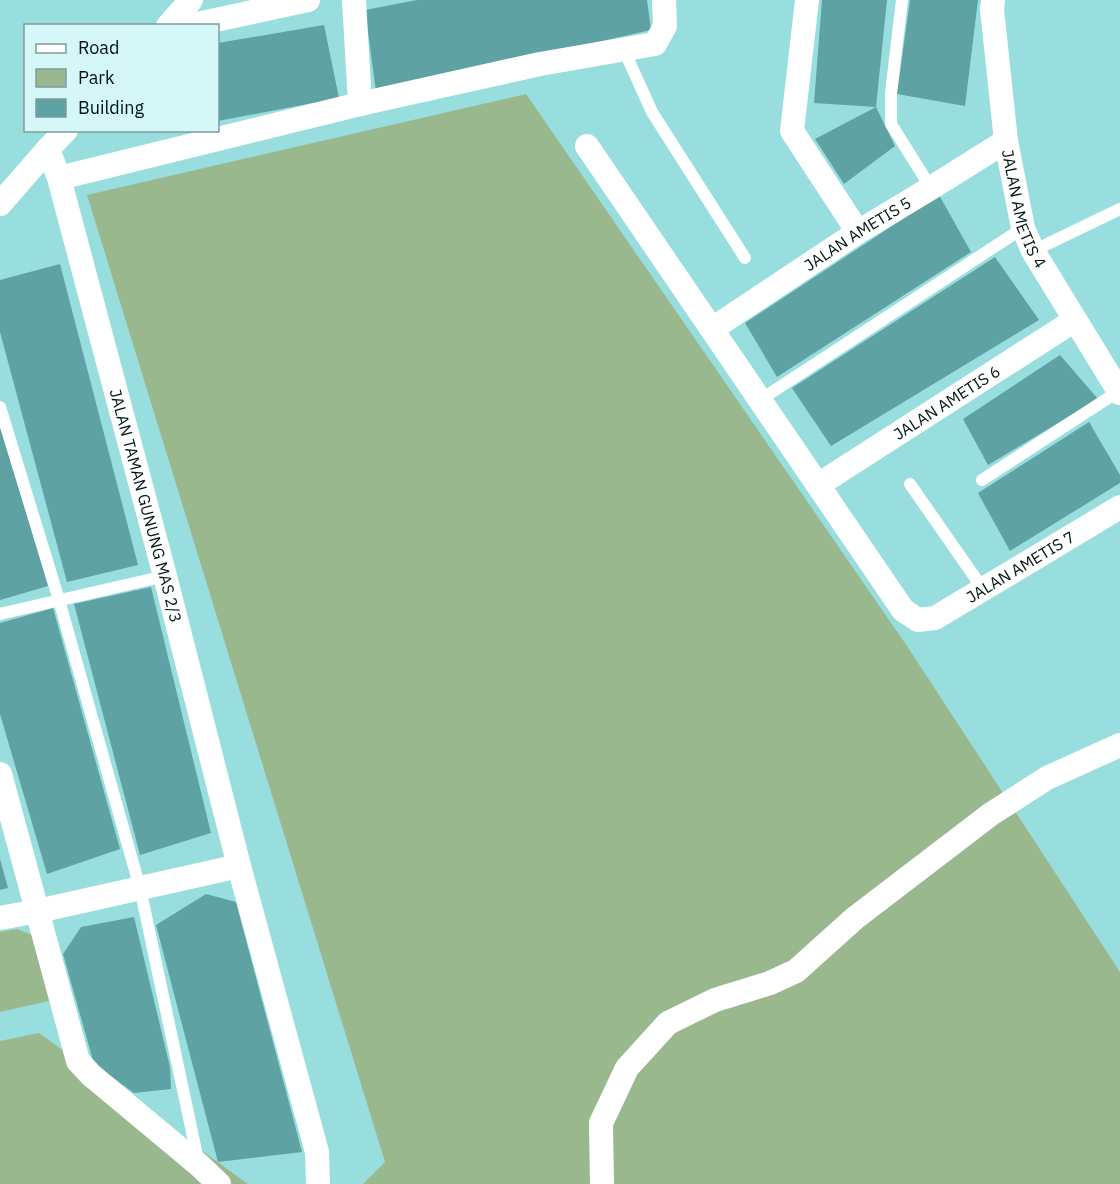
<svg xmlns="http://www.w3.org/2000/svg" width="1120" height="1184" font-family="'IBM Plex Sans',sans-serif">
<rect width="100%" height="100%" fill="#98dede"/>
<g fill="#9ab88d">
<polygon points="526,94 907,646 1120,972 1120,1184 363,1184 385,1162 87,195"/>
<polygon points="17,929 37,937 53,1000 0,1012 0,932"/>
<polygon points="39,1033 248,1184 0,1184 0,1041"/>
</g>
<g fill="#5ea2a3">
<polygon points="417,0 647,0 651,30 376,92 365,10"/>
<polygon points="822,0 887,0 876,107 814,103"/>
<polygon points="910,0 978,0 965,106 897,94"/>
<polygon points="324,25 339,98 218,121 218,43"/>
<polygon points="876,107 895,146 844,184 815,139"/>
<polygon points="939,195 971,252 777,377 745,323"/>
<polygon points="995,257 1039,320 831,446 792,388"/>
<polygon points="60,264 138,565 67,582 0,332 0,280"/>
<polygon points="1060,355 1098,399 988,465 963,419"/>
<polygon points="1089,422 1120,475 1120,483 1010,551 978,493"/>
<polygon points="1,428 48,586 0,600 0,429"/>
<polygon points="151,587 211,833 140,855 74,604"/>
<polygon points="53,608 120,849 47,874 0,714 0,623"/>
<polygon points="0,859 8,888 0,890"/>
<polygon points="206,894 236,902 302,1152 218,1162 156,925"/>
<polygon points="134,917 170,1067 171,1089 134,1093 94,1064 63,954 81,927"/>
</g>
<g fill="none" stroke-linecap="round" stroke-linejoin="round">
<g stroke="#fff" stroke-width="12">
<polyline points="902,0 891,93 891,124 931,188"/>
<polyline points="624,50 652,112 745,258"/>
<polyline points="1033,251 1120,209"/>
<polyline points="760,400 1023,228"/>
<polyline points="0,407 59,600 140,888 198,1160"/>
<polyline points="982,480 1119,391"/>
<polyline points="910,484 983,589"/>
<polyline points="0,614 165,576"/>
</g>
<g stroke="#fff" stroke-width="24">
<polyline points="354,0 360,104"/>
<polyline points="807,0 792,131 858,232"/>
<path id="s1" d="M993 0 992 10 994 28 1006 141 1023 228 1033 251 1120 393"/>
<polyline points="168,26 191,0"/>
<polyline points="188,26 308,0"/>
<path id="s2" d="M587 146 903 610 918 620 935 618 1120 507"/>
<path id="s3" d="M48 149 59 178 165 576 239 866 317 1152 318 1184"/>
<polyline points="59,178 360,104 540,64 655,44 665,26 664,0"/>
<polyline points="0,204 48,149 66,130"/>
<path id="s4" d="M712 329 858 232 931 188 1006 141"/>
<path id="s5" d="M818 485 1075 320"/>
<polyline points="0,774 78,1061 91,1075 199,1165 219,1184"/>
<polyline points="0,918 38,911 239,866"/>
<polyline points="602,1184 601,1123 627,1068 668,1023 715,1000 770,983 796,971 855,918 991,814 1047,778 1120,745"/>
</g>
</g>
<g text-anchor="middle" stroke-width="4.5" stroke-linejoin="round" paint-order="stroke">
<g font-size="16" fill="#001313" stroke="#d6f7f8">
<text dy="6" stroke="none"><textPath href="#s1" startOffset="212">JALAN AMETIS 4</textPath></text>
<text dy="6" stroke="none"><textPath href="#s4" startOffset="174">JALAN AMETIS 5</textPath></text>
<text dy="6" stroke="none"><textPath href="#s5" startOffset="153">JALAN AMETIS 6</textPath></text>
<text dy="6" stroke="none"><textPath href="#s3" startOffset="370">JALAN TAMAN GUNUNG MAS 2/3</textPath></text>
<text dy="6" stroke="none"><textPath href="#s2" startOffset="696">JALAN AMETIS 7</textPath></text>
</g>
</g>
<rect x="24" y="24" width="195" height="108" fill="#d6f7f8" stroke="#809c9c" stroke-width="1.5"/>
<rect x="36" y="44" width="30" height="9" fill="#ffffff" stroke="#809c9c" stroke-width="1.5"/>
<text x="78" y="54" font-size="18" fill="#001313">Road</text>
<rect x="36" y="69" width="30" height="18" fill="#9ab88d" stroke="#809c9c" stroke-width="1.5"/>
<text x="78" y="84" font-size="18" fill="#001313">Park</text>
<rect x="36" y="99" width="30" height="18" fill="#5ea2a3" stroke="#809c9c" stroke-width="1.5"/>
<text x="78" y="114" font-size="18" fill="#001313">Building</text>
</svg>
